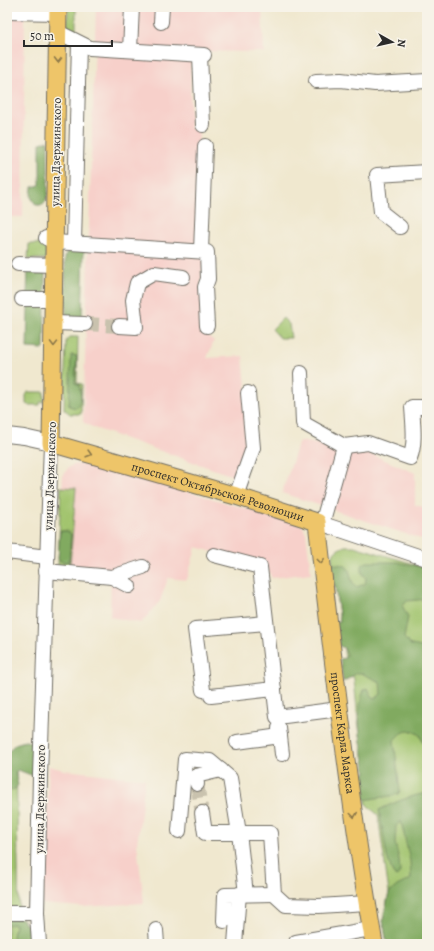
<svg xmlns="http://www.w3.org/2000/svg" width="434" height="951" font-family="Alegreya,serif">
<rect width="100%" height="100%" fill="#f7f3e8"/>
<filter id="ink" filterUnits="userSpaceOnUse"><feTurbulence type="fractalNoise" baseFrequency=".025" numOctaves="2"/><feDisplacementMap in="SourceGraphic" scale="8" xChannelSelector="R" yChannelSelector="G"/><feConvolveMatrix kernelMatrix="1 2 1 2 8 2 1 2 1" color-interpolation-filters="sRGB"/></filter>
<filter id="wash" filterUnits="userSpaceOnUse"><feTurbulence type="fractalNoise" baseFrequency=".012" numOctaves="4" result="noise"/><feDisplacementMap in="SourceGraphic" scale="16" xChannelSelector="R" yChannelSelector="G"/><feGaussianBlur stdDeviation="0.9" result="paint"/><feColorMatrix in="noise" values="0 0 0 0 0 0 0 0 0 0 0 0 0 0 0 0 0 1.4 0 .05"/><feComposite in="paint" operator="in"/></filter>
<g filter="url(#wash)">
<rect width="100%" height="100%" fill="#f0e8cf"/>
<g fill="#f7d0ca">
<polygon points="7,7 25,7 23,217 7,217"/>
<polygon points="96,7 262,7 264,52 191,51 190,128 199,129 197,246 205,254 201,279 203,332 214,341 207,358 243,356 252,448 242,479 94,428 83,422"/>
<polygon points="299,441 366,452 415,473 415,505 427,508 427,541 282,493"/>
<polygon points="80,464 122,472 302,525 306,533 311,573 272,578 266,567 196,547 187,580 168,578 160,601 141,623 110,617 111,580 58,569 63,476 68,468 73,465"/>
<polygon points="49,766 64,770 145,779 137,844 144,903 82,907 42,904"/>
</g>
<g fill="#a2c46e" stroke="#66784c" fill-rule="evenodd">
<polygon points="68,7 76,7 76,32 69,30 67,28"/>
<polygon points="29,244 46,244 46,259 28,259"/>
<polygon points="283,318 289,324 291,338 280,338 272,329"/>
<path d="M69 337H78L77 383 82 384 81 414H70L64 409 66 341ZM77 356 75 383 79 385 81 396 79 406H69Z"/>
<polygon points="28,392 44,392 44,402 40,402 40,405 28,405 26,404 26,395 27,394"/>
<path d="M61 487 76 488 70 566H58ZM60 531H67L71 534 68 562H62Z"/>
<path d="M345 546H354L427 568V944H387L383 920 389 893 378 815 366 804V773L358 721 354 679 345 658 332 562C333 551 336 550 345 546Z"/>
<polygon points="7,753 16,753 19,918 22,944 7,944"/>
</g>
<g fill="#81aa61" stroke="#566a46">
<polygon points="48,141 48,193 46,200 43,205 36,205 31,197 32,187 40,185 40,143"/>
<polygon points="75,250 84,251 82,320 75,320 66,316 65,257 68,252"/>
<polygon points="28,266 45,268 45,295 27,296"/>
<polygon points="28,305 45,305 44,349 27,348"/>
<polygon points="71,355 77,356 75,383 79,385 81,396 79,406 76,408 69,406"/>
<polygon points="60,531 67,531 71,534 69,562 62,562 58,559"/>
<path d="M367 562H397L427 568V599L407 601 402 605 408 617 404 638 411 645 427 648V751L419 734 409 730 400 734 394 740 400 791 398 794C386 798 377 797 366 800L360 796 356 785 357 777 366 773C362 746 354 716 364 690L368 688 372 697 375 699 381 694 380 682 361 673H357L343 682 340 659 345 658 347 655 344 648 339 646 335 622 340 621 335 586 330 579V567L332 564C357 564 345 574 356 587L365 584 366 578 362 573V565Z"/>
<polygon points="25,741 36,743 42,779 18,770 15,772 18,785 15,789 7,792 7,753 15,744"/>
<path d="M427 793V944H387L383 920 389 893 397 886 411 879 410 861 401 821 396 826 395 843 399 859 400 872 397 877 393 874 387 857 379 810C395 802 410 796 427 793Z"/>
<polygon points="22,918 31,932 30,940 37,944 12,944 15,924 7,925 7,919"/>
</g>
</g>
<g filter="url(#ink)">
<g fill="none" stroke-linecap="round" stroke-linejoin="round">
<g stroke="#c9c2ae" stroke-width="14" stroke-dasharray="14 7" stroke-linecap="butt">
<polyline points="85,324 119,326"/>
<polyline points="197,784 202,813"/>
</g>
<g stroke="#706d64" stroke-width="16">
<g id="minor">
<polyline points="7,12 58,13"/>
<polyline points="161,22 162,7"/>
<polyline points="58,32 90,48 204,55"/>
<polyline points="130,50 132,7"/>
<polyline points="200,55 203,125"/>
<polyline points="316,81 341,80 375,84 427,81"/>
<polyline points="400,227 381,212 377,175 427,172"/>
<polyline points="46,238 55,242 207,252 208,279 205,287 207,326"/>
<polyline points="74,243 79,43"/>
<polyline points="201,251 205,146"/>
<polyline points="18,264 55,265"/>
<polyline points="22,299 54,299"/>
<polyline points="54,323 85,324"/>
<polyline points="119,326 136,327 133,300 137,283 154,273 183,277"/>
<polyline points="301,373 303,423 344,446 322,524"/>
<polyline points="7,435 24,437 51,443 40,776 37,913 39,944"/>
<path d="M344 446 368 443 410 458C416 443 413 423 412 407H427"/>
<polyline points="236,496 253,448 248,393"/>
<polyline points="317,522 427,559"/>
<polyline points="7,552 47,557"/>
<polyline points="214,555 260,567 277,717 339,709"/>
<polyline points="46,571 112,577 143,567"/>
<polyline points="112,577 129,586"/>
<polyline points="203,690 195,629 266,623"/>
<polyline points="211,696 274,689"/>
<polyline points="279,728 282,754"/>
<polyline points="237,742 280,736"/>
<polyline points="197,784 196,776 221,770"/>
<polyline points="202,813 205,833 239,833 246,894"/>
<polyline points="179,831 185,759 210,761 230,778 239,833 270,833 274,894 286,905 319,906 367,903"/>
<polyline points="7,913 37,913"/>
<polyline points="224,921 225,895 274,894"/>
<polyline points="156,930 157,944"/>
<polyline points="296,942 371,929"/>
<polyline points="235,944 239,894"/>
</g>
</g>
<g stroke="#706d64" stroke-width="19">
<g id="major">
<path id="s1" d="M58 7 51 443 236 496 317 522C333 663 350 804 374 944"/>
</g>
</g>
<use href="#minor" stroke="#fff" stroke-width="14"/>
<use href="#major" stroke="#eec569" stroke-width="17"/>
</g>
<defs><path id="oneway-chevron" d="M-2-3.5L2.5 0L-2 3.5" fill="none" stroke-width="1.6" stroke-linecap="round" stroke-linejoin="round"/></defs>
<g stroke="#8c784a">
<use href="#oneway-chevron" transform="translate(58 60) rotate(91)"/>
<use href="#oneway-chevron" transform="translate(54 344) rotate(91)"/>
<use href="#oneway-chevron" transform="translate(89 454) rotate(16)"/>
<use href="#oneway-chevron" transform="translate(321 561) rotate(83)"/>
<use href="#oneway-chevron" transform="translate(354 815) rotate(82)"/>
</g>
</g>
<g text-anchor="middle" stroke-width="3" stroke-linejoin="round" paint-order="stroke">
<g font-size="12" fill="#2b2b2b" stroke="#f7f3e8">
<text transform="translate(56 152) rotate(-89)" y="4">улица Дзержинского</text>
<text transform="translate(50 476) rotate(-88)" y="4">улица Дзержинского</text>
<text dy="4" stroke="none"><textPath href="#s1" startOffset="610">проспект Октябрьской Революции</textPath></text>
<text dy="4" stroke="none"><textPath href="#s1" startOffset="926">проспект Карла Маркса</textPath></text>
<text transform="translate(40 799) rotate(-89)" y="4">улица Дзержинского</text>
</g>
</g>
<rect width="434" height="951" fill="none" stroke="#f7f3e8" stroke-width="24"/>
<g transform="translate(392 42) rotate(98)" stroke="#f7f3e8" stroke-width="3" paint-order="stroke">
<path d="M0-3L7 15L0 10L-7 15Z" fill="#2b2b2b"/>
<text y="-6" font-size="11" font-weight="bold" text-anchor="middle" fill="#2b2b2b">N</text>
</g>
<path d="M24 40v6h88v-6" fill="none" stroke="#2b2b2b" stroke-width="2"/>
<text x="30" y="40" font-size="12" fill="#2b2b2b" stroke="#f7f3e8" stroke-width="3" paint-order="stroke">50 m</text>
</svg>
